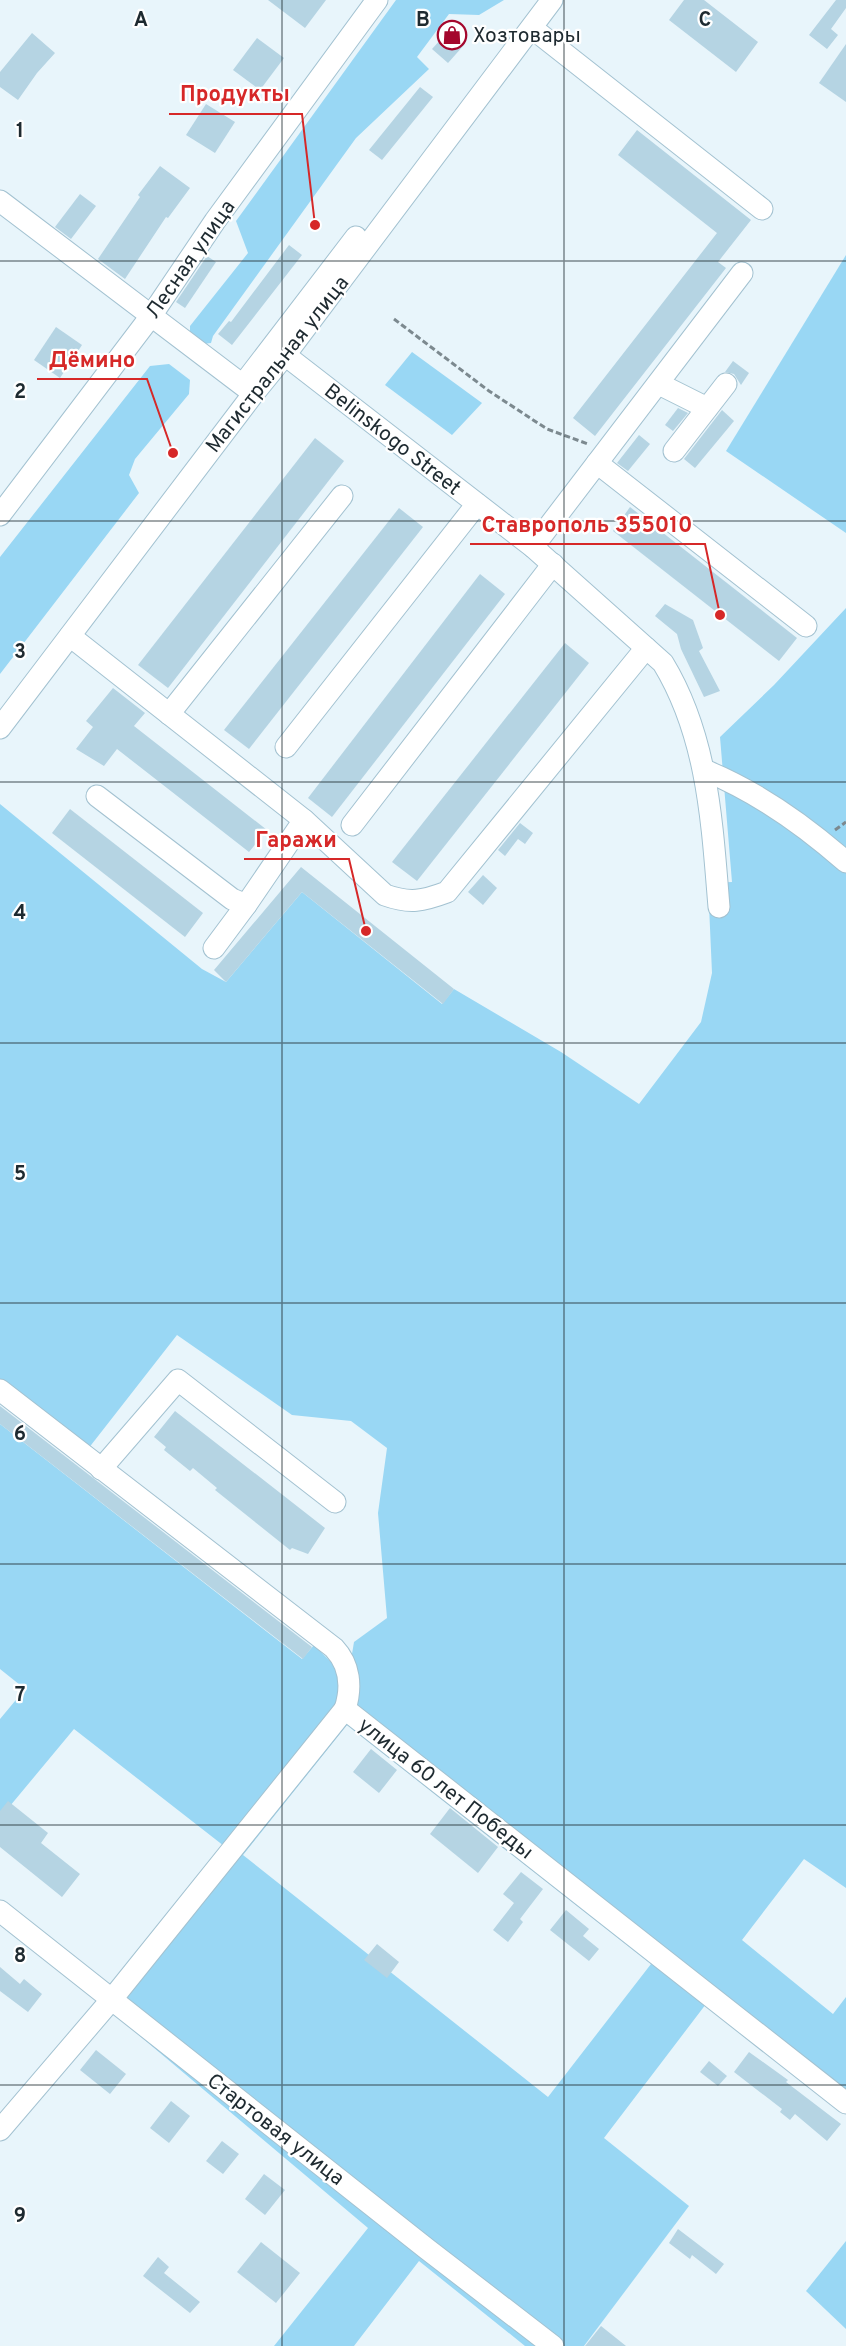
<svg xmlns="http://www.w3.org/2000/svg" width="846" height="2346" font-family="Overpass,sans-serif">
<rect width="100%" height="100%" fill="#e8f5fb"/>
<g fill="#99d7f4" fill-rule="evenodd">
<polygon points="396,0 504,0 479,15 449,14 417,57 429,69 356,138 213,336 211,343 203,344 190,336 190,326 248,253 236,221"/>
<polygon points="846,255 846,533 726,451"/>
<polygon points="412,352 482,403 452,435 385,385"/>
<polygon points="169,364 190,380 189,394 135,459 129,475 139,493 0,674 0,557 150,366"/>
<path d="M846 608V1888L804 1859 742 1940 833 2014 846 1997V2114L706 2004 604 2138 689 2206 584 2346H525L419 2261 354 2346H274L368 2228 115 2015 224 1846 74 1729 0 1818V1719L25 1689 0 1669V1424L302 1659 314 1645 331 1662 352 1654 354 1642 387 1618 378 1513 387 1448 351 1421 292 1415 177 1335 88 1449 0 1380V804L202 969 226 982 302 892 442 1004 454 989 561 1052 639 1104 701 1022 712 973 708 883 732 882 720 737 774 685ZM347 1725 651 1964 548 2097 243 1855Z"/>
<polygon points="846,2241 846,2329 806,2291"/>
</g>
<g fill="#b5d4e3">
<polygon points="268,0 326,0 305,28"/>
<polygon points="684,0 704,0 758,42 736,72 669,20"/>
<polygon points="836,0 846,0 846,8 831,29 838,35 827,49 809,35"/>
<polygon points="454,25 464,45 448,63 432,49"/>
<polygon points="32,33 55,53 37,73 18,100 0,87 0,72"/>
<polygon points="257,38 284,58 260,90 233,70"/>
<polygon points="846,44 846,102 819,83"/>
<polygon points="420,87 433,97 382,160 369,150"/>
<polygon points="206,104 235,122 215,153 186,135"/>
<polygon points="637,130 751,220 718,262 726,268 595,436 573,418 717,233 618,155"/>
<polygon points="160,166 190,188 168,218 166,217 125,279 98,259 140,197 138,195"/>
<polygon points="80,194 96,206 71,239 55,227"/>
<polygon points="289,245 302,255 232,345 218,334 229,321 231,322"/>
<polygon points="207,256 216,262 185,308 176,302"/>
<polygon points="56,327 82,345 60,378 34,360"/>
<polygon points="733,361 749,373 741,385 734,374 725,372"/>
<polygon points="678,408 688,413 673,431 665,425"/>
<polygon points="722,410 734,421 695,468 684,459"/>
<polygon points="639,435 650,444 628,471 617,463"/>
<polygon points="315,438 344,461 168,688 138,665"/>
<polygon points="630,507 797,638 779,661 613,531"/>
<polygon points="399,508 423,527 249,749 224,730"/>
<polygon points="480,574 505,594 332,817 308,798"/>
<polygon points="665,604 693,620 703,648 699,651 720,691 704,697 681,649 677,634 655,616"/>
<polygon points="565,643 589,663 417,881 392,862"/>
<polygon points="113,688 145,713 134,726 267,830 249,852 117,749 104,766 76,749 93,727 86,721"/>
<polygon points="70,809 203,913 185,937 52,833"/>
<polygon points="520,823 533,833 525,844 518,839 505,856 498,850"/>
<polygon points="301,867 454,989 443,1004 302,892 226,982 214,970"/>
<polygon points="483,875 497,888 483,905 468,892"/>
<polygon points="0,1406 312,1647 303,1659 0,1424"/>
<polygon points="175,1411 325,1528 308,1554 292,1548 290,1550 215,1490 217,1488 193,1468 190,1471 164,1450 166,1447 154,1437"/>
<polygon points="371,1749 397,1770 379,1793 353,1772"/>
<polygon points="8,1801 48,1833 41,1843 80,1874 62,1897 0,1847 0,1811"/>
<polygon points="450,1808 498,1847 478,1873 430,1834"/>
<polygon points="521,1872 543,1889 520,1919 523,1922 508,1942 493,1930 514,1903 503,1894"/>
<polygon points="566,1910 589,1929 583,1936 599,1949 589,1961 550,1930"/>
<polygon points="377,1944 399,1962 387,1978 364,1960"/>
<polygon points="0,1967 20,1984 24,1979 42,1994 28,2012 0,1991"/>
<polygon points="96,2050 126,2074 110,2094 80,2070"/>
<polygon points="749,2052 788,2080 786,2082 841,2124 827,2141 795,2114 790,2120 780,2112 782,2109 734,2072"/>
<polygon points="709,2061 727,2076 718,2086 700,2072"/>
<polygon points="171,2101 190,2116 169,2143 150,2128"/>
<polygon points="222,2141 239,2154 223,2174 206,2161"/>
<polygon points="264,2174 285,2190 265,2215 245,2199"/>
<polygon points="678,2229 724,2264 716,2274 692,2255 690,2259 669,2243"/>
<polygon points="261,2242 300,2273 276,2303 237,2272"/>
<polygon points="158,2257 169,2267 164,2273 200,2302 190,2313 143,2276"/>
<polygon points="601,2326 626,2346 585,2346"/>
</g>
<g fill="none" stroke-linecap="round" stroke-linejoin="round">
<g stroke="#a3c2d1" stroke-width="23">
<g id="minor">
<polyline points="532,28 762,209"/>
<polyline points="0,201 253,393"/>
<path d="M285 355 533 547 663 663C708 737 712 823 719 907"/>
<polyline points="245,382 356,237"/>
<polyline points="659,384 707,408"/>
<polyline points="674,451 726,384"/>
<polyline points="597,463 806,626"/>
<polyline points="0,515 151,316 215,221 377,0"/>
<polyline points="533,547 742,273"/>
<polyline points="70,636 304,820 246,905 232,899 97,796"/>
<polyline points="169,714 342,496"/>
<polyline points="0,728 254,393 285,355 552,0"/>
<polyline points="286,747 477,504"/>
<path d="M704 770C758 792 803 824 846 862"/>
<path d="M304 820 385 895C410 904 423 901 447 892L646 648"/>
<polyline points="352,825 553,564"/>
<polyline points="214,948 246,905"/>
<path d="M0 1390 334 1648C350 1665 352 1687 345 1709L846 2103"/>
<polyline points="101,1469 178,1380 335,1502"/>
<polyline points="0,1911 427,2249 553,2346"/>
<polyline points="0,2130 112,1999 345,1709"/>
</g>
</g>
<g stroke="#7c898f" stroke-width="3" stroke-dasharray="6 3" stroke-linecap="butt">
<polyline points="394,319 489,391 547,429 588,444"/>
<polyline points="835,830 846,822"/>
</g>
<use href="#minor" stroke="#fff" stroke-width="21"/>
</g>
<path fill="none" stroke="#1e2a30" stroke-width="1.5" stroke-opacity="0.55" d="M282 0V2346M564 0V2346M0 261H846M0 521H846M0 782H846M0 1043H846M0 1303H846M0 1564H846M0 1825H846M0 2085H846"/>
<defs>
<g id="shop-ring" transform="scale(1.5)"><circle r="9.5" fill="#fff" stroke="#a4072d" stroke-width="1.5"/><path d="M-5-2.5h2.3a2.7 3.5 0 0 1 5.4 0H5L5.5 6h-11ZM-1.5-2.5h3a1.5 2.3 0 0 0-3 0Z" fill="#a4072d"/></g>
</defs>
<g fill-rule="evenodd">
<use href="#shop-ring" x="452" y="35"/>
</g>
<g text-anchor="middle" stroke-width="4.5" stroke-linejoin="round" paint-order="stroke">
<g font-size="21" fill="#1e2a30" stroke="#fff" text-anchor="start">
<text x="473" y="42">Хозтовары</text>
</g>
<g font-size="21" fill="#1e2a30" stroke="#fff">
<text transform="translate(190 259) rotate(-55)" y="7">Лесная улица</text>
<text transform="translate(277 364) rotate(-52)" y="7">Магистральная улица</text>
<text transform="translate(393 439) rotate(38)" y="7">Belinskogo Street</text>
<text transform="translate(446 1788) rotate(38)" y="7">улица 60 лет Победы</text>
<text transform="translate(276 2129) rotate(38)" y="7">Стартовая улица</text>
</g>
</g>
<g font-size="20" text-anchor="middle" font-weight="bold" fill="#1e2a30" stroke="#fff" stroke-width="4.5" stroke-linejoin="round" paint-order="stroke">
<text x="141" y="26">A</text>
<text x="423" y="26">B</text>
<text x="705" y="26">C</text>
<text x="20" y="137">1</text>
<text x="20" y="398">2</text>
<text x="20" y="658">3</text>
<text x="20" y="919">4</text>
<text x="20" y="1180">5</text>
<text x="20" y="1440">6</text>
<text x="20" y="1701">7</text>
<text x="20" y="1962">8</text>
<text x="20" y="2222">9</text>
</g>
<path fill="none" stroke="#d62828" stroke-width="2" d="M315 225L302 114H169M173 453L147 379H37M720 615L705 544H470M366 931L349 859H244"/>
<g fill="#d62828" stroke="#fff" stroke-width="2">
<circle cx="315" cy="225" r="6"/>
<circle cx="173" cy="453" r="6"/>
<circle cx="720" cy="615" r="6"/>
<circle cx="366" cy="931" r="6"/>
</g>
<g font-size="22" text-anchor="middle" font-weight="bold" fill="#d62828" stroke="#fff" stroke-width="4.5" stroke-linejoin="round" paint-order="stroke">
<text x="235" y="101">Продукты</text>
<text x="92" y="367">Дёмино</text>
<text x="587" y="532">Ставрополь 355010</text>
<text x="296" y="847">Гаражи</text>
</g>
</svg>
